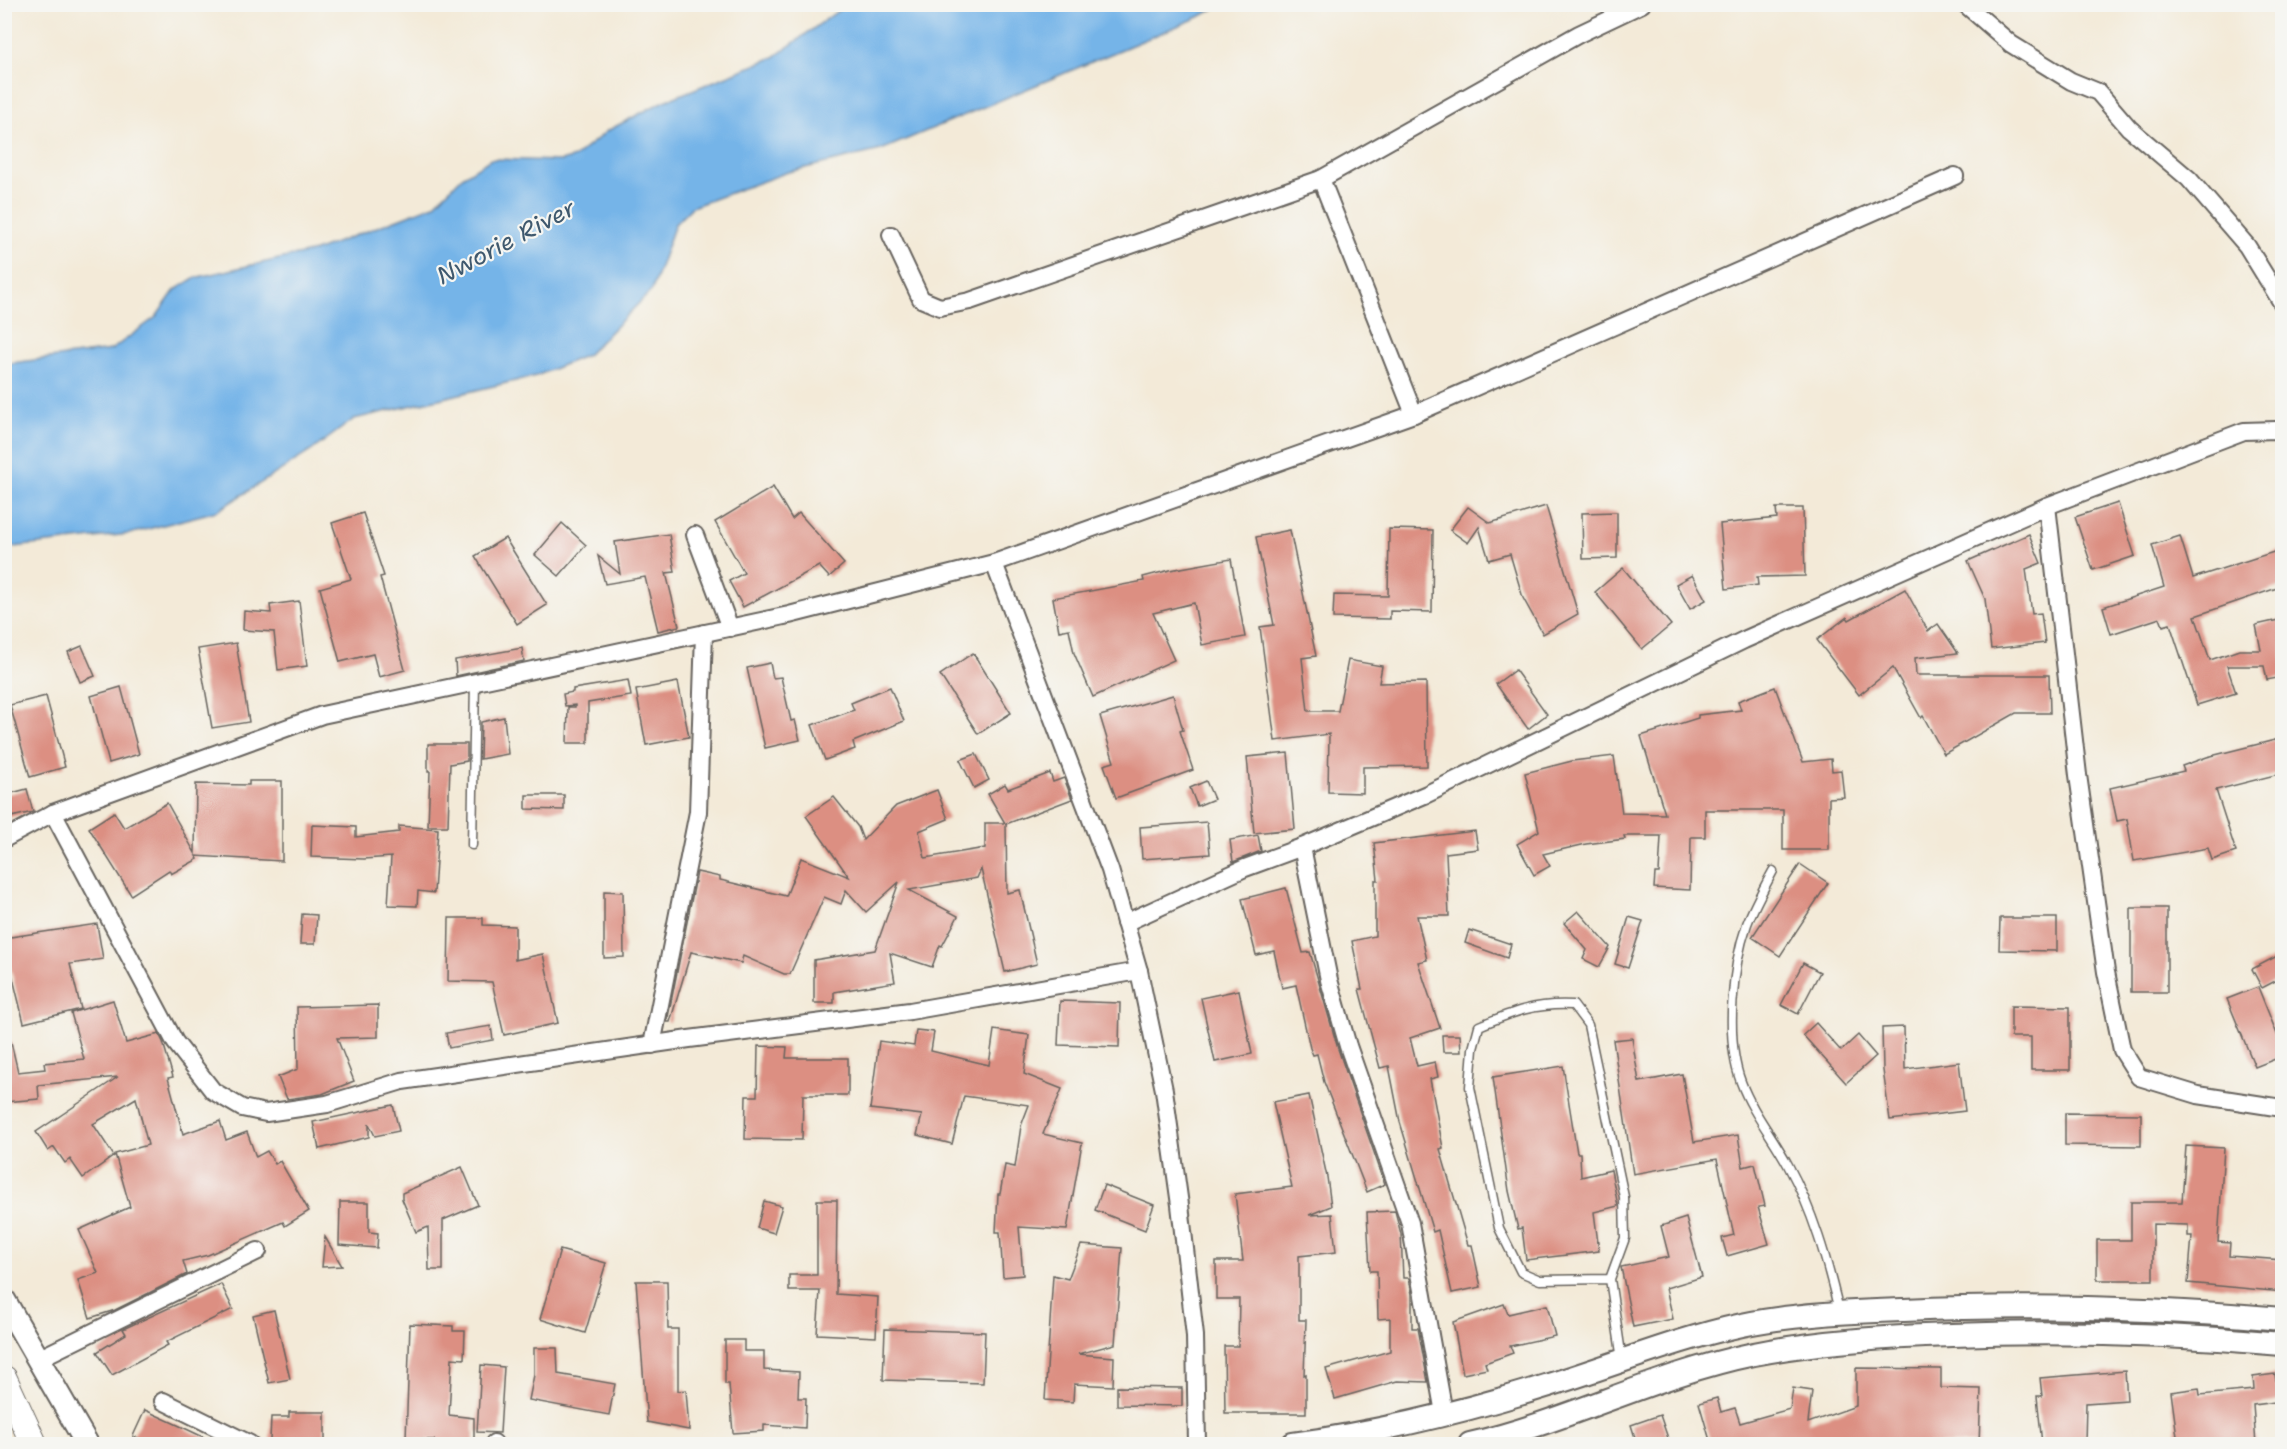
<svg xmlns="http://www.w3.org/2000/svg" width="2287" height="1449" font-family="'Shantell Sans',sans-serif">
<rect width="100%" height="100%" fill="#f6f6f2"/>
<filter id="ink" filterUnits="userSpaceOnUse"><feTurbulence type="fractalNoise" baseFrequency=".0167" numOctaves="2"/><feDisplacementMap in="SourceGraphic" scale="12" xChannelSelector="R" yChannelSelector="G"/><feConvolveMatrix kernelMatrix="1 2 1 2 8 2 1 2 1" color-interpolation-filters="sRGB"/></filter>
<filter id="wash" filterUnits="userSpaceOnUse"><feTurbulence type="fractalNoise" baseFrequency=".008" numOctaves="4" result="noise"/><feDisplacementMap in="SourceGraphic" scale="24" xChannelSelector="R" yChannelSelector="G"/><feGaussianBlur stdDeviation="1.35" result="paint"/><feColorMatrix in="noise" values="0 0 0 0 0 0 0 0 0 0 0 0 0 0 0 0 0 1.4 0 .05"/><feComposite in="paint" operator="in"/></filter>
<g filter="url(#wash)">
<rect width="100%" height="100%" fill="#f3ead8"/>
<polygon fill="#74b4e8" stroke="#486882" stroke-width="1.5" points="846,5 1220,5 1199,17 881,150 788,172 692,207 675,224 652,290 587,355 536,376 354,419 311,451 217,511 129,534 5,548 5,364 111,350 156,317 175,290 194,278 315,251 434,205 462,177 491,159 561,161 575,157 607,131 660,103 774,57"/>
<g id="blocks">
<g fill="#dc8f82">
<polygon points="773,487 792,519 799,513 844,564 829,577 819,566 743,607 729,581 744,573 715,522"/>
<polygon points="2118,503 2135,556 2093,570 2075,517"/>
<polygon points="1546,506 1578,614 1543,634 1523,598 1510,554 1489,560 1479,527 1468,543 1450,530 1468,507 1490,523"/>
<polygon points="1776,508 1803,508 1805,576 1757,577 1758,585 1726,589 1720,524 1777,518"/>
<polygon points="1617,512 1617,558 1583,559 1582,513"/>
<polygon points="363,513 384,576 380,577 405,670 379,677 373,654 340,662 320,588 351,579 332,523"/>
<polygon points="562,523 586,545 559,576 535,555"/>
<polygon points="1389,529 1433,530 1432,612 1390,611 1390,619 1333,618 1334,595 1388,596"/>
<polygon points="1290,530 1316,656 1302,658 1308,711 1338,711 1348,660 1382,666 1379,683 1426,682 1427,766 1363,767 1363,793 1328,792 1329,734 1275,741 1260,627 1274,625 1256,537"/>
<polygon points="669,534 675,572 666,573 679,626 658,631 645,577 605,584 598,556 620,574 615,542"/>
<polygon points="2029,534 2041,563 2026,569 2032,614 2041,613 2045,643 1991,649 1985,599 1968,561"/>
<polygon points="2180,536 2193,578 2283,549 2283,586 2195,616 2210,660 2239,650 2261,650 2256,625 2283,619 2283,677 2267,680 2264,666 2227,666 2236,693 2197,705 2170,624 2163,626 2160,618 2111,634 2103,607 2164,587 2152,545"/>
<polygon points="505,538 547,605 517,624 475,556"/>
<polygon points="1231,559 1245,637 1202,645 1194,603 1153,613 1174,660 1093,697 1074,653 1069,629 1059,631 1053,598 1144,581 1143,577 1170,570"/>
<polygon points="1623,568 1671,625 1642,649 1595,592"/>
<polygon points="1692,575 1706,600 1690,609 1676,584"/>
<polygon points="1905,589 1928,631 1938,624 1958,653 1915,658 1916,675 2049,675 2050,713 2016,713 1944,754 1923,716 1921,718 1893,668 1859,695 1817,640 1847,617 1849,620"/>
<polygon points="299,601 307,666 278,670 274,632 243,630 244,611 271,613 270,605"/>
<polygon points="236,643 249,722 212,728 198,649"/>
<polygon points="82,646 95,676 80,682 68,652"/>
<polygon points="522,648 524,661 456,676 455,660"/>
<polygon points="973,653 1011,713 978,734 940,675"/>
<polygon points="770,663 773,678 781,677 791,721 795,720 800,740 765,748 747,668"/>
<polygon points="1515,670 1547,714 1528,729 1496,684"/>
<polygon points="628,680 631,696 588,703 588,743 567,743 568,707 575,707 575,705 565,706 563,694 573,692 573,689"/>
<polygon points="678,682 689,737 646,745 636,690"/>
<polygon points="121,687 139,754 109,763 91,696"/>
<polygon points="890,687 904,721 853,742 855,749 825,760 812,725 854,710 851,703"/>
<polygon points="1775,687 1803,762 1831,759 1832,771 1841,770 1844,797 1829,798 1829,850 1783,850 1783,810 1705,810 1705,837 1691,837 1690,890 1654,888 1655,873 1659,873 1661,836 1624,836 1625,839 1586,844 1543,854 1550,866 1534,875 1517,844 1539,831 1525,773 1572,761 1614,756 1622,813 1665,814 1641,736 1698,718 1698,715 1741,710 1738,701"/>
<polygon points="1173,695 1183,730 1180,731 1193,770 1116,798 1104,765 1114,762 1100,716"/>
<polygon points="46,696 65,767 30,777 10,705"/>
<polygon points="504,717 508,754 480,759 481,722"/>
<polygon points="2283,738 2283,773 2216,790 2236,852 2212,860 2208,848 2134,861 2127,819 2117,821 2110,788 2184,771 2182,766 2207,757"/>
<polygon points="428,744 467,744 467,761 450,764 448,826 428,826 430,771 428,771"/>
<polygon points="1288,753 1295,829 1254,833 1247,757"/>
<polygon points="976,754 989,780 974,788 960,760"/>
<polygon points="1050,773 1053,782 1064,778 1072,799 1006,824 1007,893 1020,890 1037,964 1005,972 981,869 977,878 909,890 958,916 942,946 940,945 932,967 890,953 895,982 834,992 834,1003 814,1003 814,960 875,950 899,882 866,912 846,890 841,904 824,897 790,974 784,974 743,956 741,963 691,952 670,1022 667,1022 697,872 720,877 720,880 786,896 801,858 849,877 806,816 834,797 858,827 863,840 896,806 937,790 948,819 919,831 925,858 985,848 985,823 1005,823 988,794 1005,784 1008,789"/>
<polygon points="249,781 282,781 282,861 196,856 198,859 171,874 169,870 131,895 89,828 114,812 124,828 167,803 195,853 196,784 249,785"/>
<polygon points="1206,781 1214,799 1197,806 1190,788"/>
<polygon points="27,789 33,812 7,818 4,795"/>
<polygon points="526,795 564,795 564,810 526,809"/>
<polygon points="1207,822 1210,854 1142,859 1140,827"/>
<polygon points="312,825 356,827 356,837 399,832 399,826 438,829 434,893 418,891 417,906 388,905 391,857 364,859 311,857"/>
<polygon points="1475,831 1478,849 1446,853 1449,916 1417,916 1427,960 1418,962 1440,1028 1410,1038 1417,1066 1435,1062 1438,1077 1430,1079 1443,1148 1440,1149 1468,1245 1472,1245 1481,1287 1452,1293 1438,1230 1433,1232 1400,1122 1389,1066 1380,1068 1359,989 1362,989 1352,941 1375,936 1375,880 1378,880 1374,843"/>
<polygon points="1258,835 1261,851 1233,862 1230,840"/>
<polygon points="1800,864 1828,883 1780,956 1752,937"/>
<polygon points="1286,888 1303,953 1310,952 1338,1049 1385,1184 1367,1192 1324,1082 1317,1054 1313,1055 1310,1048 1296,985 1282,988 1274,951 1256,955 1242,899"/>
<polygon points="604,891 623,892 624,957 604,958"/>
<rect x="2131" y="908" width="36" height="84"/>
<polygon points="1578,911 1610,947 1599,967 1583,959 1587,950 1564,923"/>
<polygon points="302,914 317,915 315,944 300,944"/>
<polygon points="1629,917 1643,921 1628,968 1615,964"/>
<polygon points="449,918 483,918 483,925 515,926 515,960 543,954 558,1023 504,1035 492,982 448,981"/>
<polygon points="2000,918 2057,918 2057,951 1999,950"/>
<polygon points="97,924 103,959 70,964 81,1009 24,1023 10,966 4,967 4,938"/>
<polygon points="1469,930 1511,944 1507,958 1465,943"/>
<polygon points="2283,953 2283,977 2262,988 2252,969"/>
<polygon points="1803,963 1820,972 1798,1014 1781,1005"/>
<polygon points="2258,987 2283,1049 2283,1056 2255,1067 2227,999"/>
<polygon points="1239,990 1252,1054 1215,1062 1201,998"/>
<polygon points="113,1000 126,1043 159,1034 163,1042 173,1077 168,1078 183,1134 220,1121 226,1140 247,1132 256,1157 267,1151 275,1164 280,1161 309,1211 285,1226 283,1222 208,1255 183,1261 187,1274 115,1310 90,1318 78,1280 98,1273 79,1230 130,1207 115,1154 148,1145 136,1098 93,1124 114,1156 83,1178 70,1159 65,1163 54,1147 48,1151 36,1132 118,1077 38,1085 39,1099 4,1102 4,1042 11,1042 18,1072 45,1069 44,1063 84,1059 71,1013"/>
<polygon points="1060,1001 1120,1003 1119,1047 1058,1045"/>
<polygon points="378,1005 378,1037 337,1038 354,1081 322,1094 287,1099 278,1077 298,1069 297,1007"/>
<polygon points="2011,1006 2070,1007 2070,1070 2031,1070 2031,1037 2011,1037"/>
<polygon points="1816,1023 1841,1051 1858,1035 1876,1056 1846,1083 1803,1035"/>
<polygon points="491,1026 493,1040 449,1048 446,1033"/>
<polygon points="1904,1027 1905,1069 1959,1062 1965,1111 1890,1120 1883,1070 1882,1028"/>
<polygon points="916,1030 934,1032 931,1051 989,1065 994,1030 1029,1035 1024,1074 1062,1089 1043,1134 1082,1143 1067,1230 1019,1227 1023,1275 1003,1277 1000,1232 996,1232 998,1194 1000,1194 1005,1165 1015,1167 1021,1126 1029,1105 964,1096 952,1144 917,1135 922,1115 870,1109 879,1041 914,1046"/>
<polygon points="1442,1035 1460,1035 1461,1052 1443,1052"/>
<polygon points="1632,1038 1639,1082 1682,1074 1694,1142 1738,1135 1743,1167 1755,1164 1765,1206 1758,1207 1769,1244 1727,1256 1722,1238 1734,1235 1717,1159 1633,1174 1613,1040"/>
<polygon points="758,1046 787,1047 786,1058 848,1058 848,1095 803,1095 802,1140 745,1139 746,1096 757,1096"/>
<polygon points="1563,1066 1577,1153 1580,1153 1581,1177 1611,1170 1618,1206 1594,1212 1599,1251 1526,1260 1522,1228 1518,1229 1509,1191 1493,1077"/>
<polygon points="1309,1095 1327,1177 1331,1206 1309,1215 1332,1214 1336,1252 1299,1256 1299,1320 1306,1320 1304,1375 1306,1374 1306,1413 1225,1413 1224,1346 1238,1346 1239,1299 1216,1299 1216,1261 1243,1261 1235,1194 1292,1187 1273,1102"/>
<polygon points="393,1105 399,1131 375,1136 369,1124 369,1137 319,1149 313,1122"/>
<polygon points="2065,1113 2141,1114 2141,1146 2065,1145"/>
<polygon points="2186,1146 2224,1148 2218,1242 2230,1243 2229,1256 2283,1260 2283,1292 2188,1283 2192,1236 2188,1236 2188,1225 2153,1224 2153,1280 2097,1280 2097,1240 2131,1240 2131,1202 2182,1202"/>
<polygon points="462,1167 478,1205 443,1220 443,1270 429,1270 428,1227 416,1232 402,1199 402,1193"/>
<polygon points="1104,1185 1154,1205 1145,1230 1095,1210"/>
<polygon points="817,1200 837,1200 836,1294 878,1297 876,1337 817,1334 820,1291 789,1291 789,1275 817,1275"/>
<polygon points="764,1201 782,1206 774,1233 757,1228"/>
<polygon points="340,1202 369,1202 369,1232 378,1233 377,1248 339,1245"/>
<polygon points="1395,1211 1401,1234 1403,1278 1409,1278 1412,1294 1412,1328 1418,1328 1428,1382 1397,1381 1335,1399 1326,1369 1390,1351 1390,1318 1378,1319 1377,1271 1370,1271 1367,1212"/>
<polygon points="1686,1218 1702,1277 1666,1288 1673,1319 1633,1327 1621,1267 1669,1257 1661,1226"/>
<polygon points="325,1237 342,1266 322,1267"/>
<polygon points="1081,1245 1122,1248 1115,1344 1078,1354 1114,1357 1113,1386 1074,1384 1073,1402 1045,1400 1053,1275 1068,1279"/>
<polygon points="560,1250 606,1263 585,1333 540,1319"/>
<polygon points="636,1281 667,1281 668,1329 678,1329 678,1391 686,1390 689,1430 647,1422"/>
<polygon points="221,1284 233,1309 166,1342 168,1345 112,1375 97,1352 126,1334 123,1329"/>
<polygon points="1504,1304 1508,1314 1547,1305 1555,1336 1510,1346 1513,1353 1485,1363 1487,1369 1463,1374 1453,1322"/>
<polygon points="274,1310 290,1379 269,1383 253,1315"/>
<polygon points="410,1324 453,1326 453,1331 465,1331 464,1359 452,1358 449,1415 474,1418 474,1444 434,1444 434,1440 406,1439"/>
<polygon points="885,1329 985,1332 983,1383 883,1380"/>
<polygon points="725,1340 744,1340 744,1351 764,1351 764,1370 799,1372 798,1398 806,1398 805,1428 764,1425 764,1431 733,1433 729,1384 725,1384"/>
<polygon points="534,1348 557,1348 558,1374 615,1384 609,1415 529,1400 534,1375"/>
<polygon points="481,1365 504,1367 500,1433 477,1432"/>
<polygon points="1856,1368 1941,1369 1941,1388 1981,1389 1979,1444 1711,1444 1699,1403 1717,1398 1721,1412 1735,1408 1740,1423 1790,1409 1793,1388 1812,1391 1808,1423 1856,1406"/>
<polygon points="2125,1371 2127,1400 2086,1403 2085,1444 2042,1444 2037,1396 2042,1396 2040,1378"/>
<polygon points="2275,1374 2277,1388 2283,1388 2283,1401 2253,1405 2256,1444 2178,1444 2171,1392 2199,1388 2200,1395 2254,1390 2253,1377"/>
<polygon points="1117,1387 1182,1388 1182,1406 1117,1405"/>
<polygon points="145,1410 180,1426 218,1444 152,1444 133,1436"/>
<polygon points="289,1412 325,1412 325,1444 289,1444 289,1440 270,1440 271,1417 289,1417"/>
<polygon points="1660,1415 1670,1444 1637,1444 1631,1425"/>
</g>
</g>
</g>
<g filter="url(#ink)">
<use href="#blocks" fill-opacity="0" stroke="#67645e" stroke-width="1.5"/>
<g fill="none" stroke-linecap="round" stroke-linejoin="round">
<g stroke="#67645e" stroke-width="11">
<g id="lane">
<polyline points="472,845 475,682"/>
<path d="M1773 871C1764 888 1754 906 1747 924 1732 967 1725 1039 1741 1082 1752 1112 1773 1137 1788 1165 1813 1211 1827 1260 1839 1311"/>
<path d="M1610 1279 1540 1280 1521 1272 1499 1228 1470 1087 1473 1049 1479 1026C1513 1012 1535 1003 1573 1005L1588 1025 1624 1197 1625 1238 1610 1279 1622 1360"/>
</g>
</g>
<g stroke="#67645e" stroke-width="20">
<g id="street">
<polyline points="1965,4 2011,44 2071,81 2098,92 2129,128 2189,179 2247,246 2282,303"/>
<polyline points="891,235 921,299 940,307 970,301 1321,179"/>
<polyline points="1414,414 1321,179 1579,34 1642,4"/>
<polyline points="2047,506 2078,775 2106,972 2122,1050 2139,1077 2198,1095 2282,1108"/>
<polyline points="695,535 730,628"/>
<polyline points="994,563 1110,870 1139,971 1164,1090 1180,1205 1195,1336 1197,1444"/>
<polyline points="53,813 175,1042 213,1091 242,1108 266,1113 327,1104 402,1081 689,1039 910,1011 1139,971"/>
<polyline points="4,839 53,813 322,715 789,615 994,563 1414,414 1955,176"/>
<polyline points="1302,847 1329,980 1348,1046 1410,1223 1444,1413"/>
<polyline points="1125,923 1245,868 1302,847 1427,794 1744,640 2047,506 2244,431 2276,430 2282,432"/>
<polyline points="652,1045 698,812 704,633"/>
<polyline points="38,1359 258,1251"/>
<polyline points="163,1401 250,1444"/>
<polyline points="494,1443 494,1444"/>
</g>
</g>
<g stroke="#67645e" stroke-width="26">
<g id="secondary">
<polyline points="4,1300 87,1444"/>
<path d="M1293 1444C1380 1432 1466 1411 1549 1385 1614 1365 1677 1339 1742 1325 1794 1314 1851 1312 1904 1310 2030 1304 2157 1308 2282 1319"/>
<path d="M1470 1444C1567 1422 1656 1374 1754 1354 1819 1341 1886 1337 1952 1335 2063 1331 2172 1334 2282 1344"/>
</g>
</g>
<g stroke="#67645e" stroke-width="28">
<polyline id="primary" points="4,1379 34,1444"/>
</g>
<use href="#lane" stroke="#fff" stroke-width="8"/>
<use href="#street" stroke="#fff" stroke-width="16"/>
<use href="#secondary" stroke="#fff" stroke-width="22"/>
<use href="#primary" stroke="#fff" stroke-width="26"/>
</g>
</g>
<g text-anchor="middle" stroke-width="4.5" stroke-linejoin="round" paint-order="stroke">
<g font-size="24" font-style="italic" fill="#3f596e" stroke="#f6f6f2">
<text transform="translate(506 242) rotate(-28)" y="8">Nworie River</text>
</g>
</g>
<rect width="2287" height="1449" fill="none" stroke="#f6f6f2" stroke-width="24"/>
</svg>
